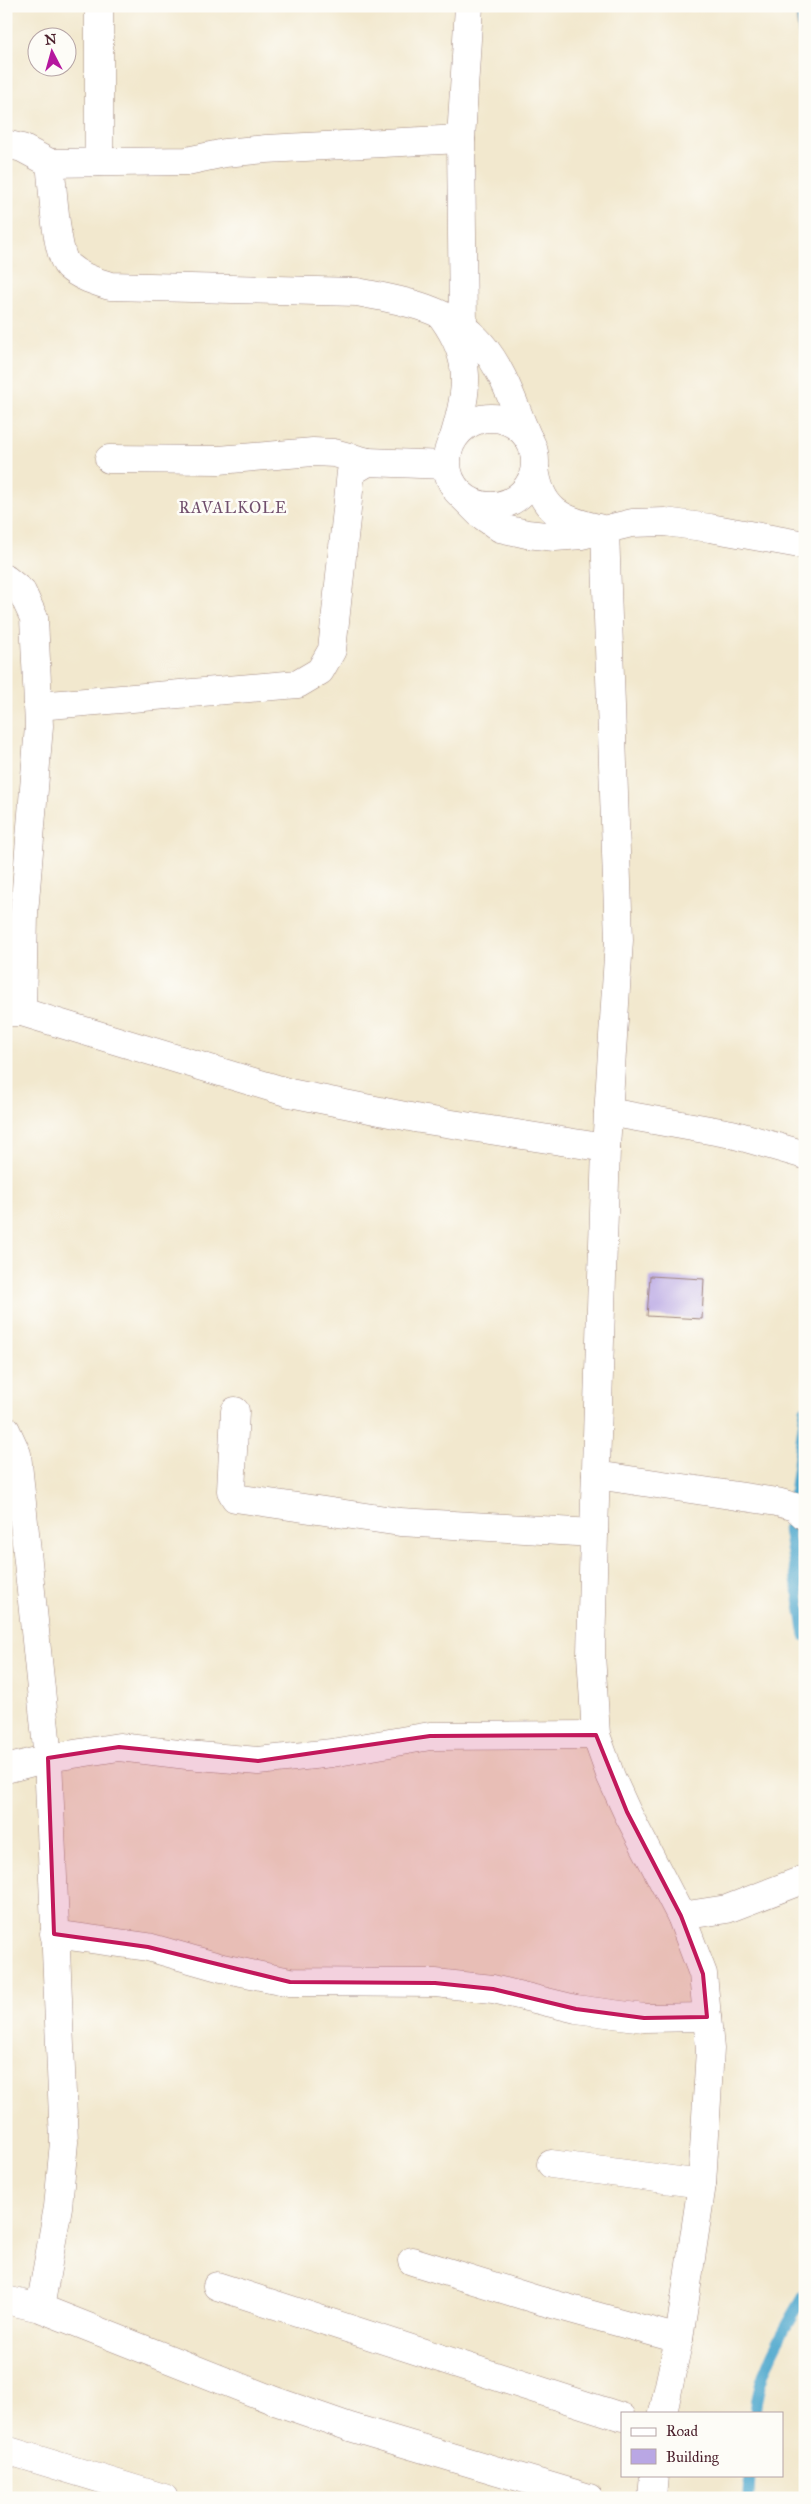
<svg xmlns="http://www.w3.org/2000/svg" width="811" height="2504" font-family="'IM FELL Great Primer',serif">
<rect width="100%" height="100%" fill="#fdfcf7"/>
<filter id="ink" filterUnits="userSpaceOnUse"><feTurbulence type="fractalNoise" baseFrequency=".02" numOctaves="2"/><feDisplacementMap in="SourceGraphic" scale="10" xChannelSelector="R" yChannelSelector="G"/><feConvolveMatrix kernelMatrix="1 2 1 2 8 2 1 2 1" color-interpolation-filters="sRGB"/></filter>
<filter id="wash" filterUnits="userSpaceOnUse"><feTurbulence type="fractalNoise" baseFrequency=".0096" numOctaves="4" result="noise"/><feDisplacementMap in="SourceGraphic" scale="20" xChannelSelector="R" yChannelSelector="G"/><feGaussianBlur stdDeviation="1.12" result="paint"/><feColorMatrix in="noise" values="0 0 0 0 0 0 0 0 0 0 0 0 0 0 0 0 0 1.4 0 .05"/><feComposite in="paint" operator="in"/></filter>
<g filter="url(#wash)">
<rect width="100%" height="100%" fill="#f2e8ce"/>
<polygon fill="#50a8cd" stroke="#4d647c" points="795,6 805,6 805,87"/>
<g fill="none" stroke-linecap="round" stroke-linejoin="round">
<g stroke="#50a8cd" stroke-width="11">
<polyline points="794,1495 805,1410"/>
<polyline points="788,1529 805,1636"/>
<path d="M755 2413C759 2368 783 2332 805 2294"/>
<polyline points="749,2498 750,2475"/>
</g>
</g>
<g id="blocks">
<polygon fill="#b9a7e4" points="650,1276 704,1279 702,1319 647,1316"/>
</g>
</g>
<g filter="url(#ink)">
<use href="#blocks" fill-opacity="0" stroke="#9e847c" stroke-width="1"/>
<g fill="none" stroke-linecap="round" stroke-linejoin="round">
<g stroke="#9e847c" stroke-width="29">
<g id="minor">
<polyline points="99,6 99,162"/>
<polyline points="50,163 187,161 225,153 266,149 461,139"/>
<polyline points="463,327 461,139 469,6"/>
<polyline points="109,459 219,460 313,452 334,453 368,462"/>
<polyline points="6,579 22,592 34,618 39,726 24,914 22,1012"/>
<polyline points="38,706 298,684 320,671 332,650 351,472 368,462 446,465"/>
<polyline points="6,1012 22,1012 290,1093 420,1119 606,1148"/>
<polyline points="608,1112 732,1134 805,1155"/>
<polyline points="235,1411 231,1491 235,1498 400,1522 594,1533"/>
<polyline points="6,1430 17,1454 48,1758 64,2142 58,2207 40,2308"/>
<polyline points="596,1475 777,1502 795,1507 805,1516"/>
<polyline points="6,1769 48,1758 119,1747 187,1755 258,1761 332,1753 430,1736 596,1735"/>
<polyline points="681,1916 727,1909 805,1879"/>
<polyline points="54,1934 148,1947 222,1968 290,1982 435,1983 493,1989 576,2009 644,2018 707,2017"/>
<polyline points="551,2164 702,2184"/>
<polyline points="412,2261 538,2300 679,2339"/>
<polyline points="217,2286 622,2417"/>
<polyline points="6,2300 40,2308 275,2401 350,2427 589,2498"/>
<polyline points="6,2450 164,2498"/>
</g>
</g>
<g stroke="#9e847c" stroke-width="29">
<g id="tertiary">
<path d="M6 144 22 148 50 163C53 184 55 253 68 266 80 277 95 281 110 286L357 292C401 300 450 308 481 344 504 370 515 409 529 440"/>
<path d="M443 318C473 360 468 390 454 437"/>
<circle cx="491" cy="462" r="44"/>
<path d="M535 468C540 510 561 520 598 528"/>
<polyline points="457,491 480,514 500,528 527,534 555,537 582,535 632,523 665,522 710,528 805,545"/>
<polyline points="605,530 619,940 606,1148 594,1533 591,1654 596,1735 611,1777 627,1812 681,1916 703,1974 710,2049 702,2184 679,2339 663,2413"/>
<polyline points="652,2498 654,2475"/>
</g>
</g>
<use href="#minor" stroke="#fff" stroke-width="28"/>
<use href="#tertiary" stroke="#fff" stroke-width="28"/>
</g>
</g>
<path fill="#c2185b" fill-opacity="0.2" stroke="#c2185b" stroke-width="4" stroke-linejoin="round" d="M596 1735 627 1812 681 1916 703 1974 707 2017 644 2018 576 2009 493 1989 435 1983 290 1982 148 1947 54 1934 48 1758 119 1747 258 1761 430 1736Z"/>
<g text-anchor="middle" stroke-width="5" stroke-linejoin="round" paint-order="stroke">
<g font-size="16" letter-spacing="1" fill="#714f6c" stroke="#fdfcf7">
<text x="233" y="513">RAVALKOLE</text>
</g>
</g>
<rect width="811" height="2504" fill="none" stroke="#fdfcf7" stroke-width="25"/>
<rect x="621" y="2412" width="162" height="65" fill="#fdfcf7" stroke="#b5a4a5"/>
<rect x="631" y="2428" width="25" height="8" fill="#ffffff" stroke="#b5a4a5"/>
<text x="666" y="2436" font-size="15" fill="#4a1f2b">Road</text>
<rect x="631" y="2449" width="25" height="15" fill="#b9a7e4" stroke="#b5a4a5"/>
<text x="666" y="2462" font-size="15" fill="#4a1f2b">Building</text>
<g transform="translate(52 52) rotate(354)"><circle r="24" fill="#fdfcf7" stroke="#b5a4a5"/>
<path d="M0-4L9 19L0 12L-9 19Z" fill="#b5179e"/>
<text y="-8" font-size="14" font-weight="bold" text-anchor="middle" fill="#4a1f2b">N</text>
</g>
</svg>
